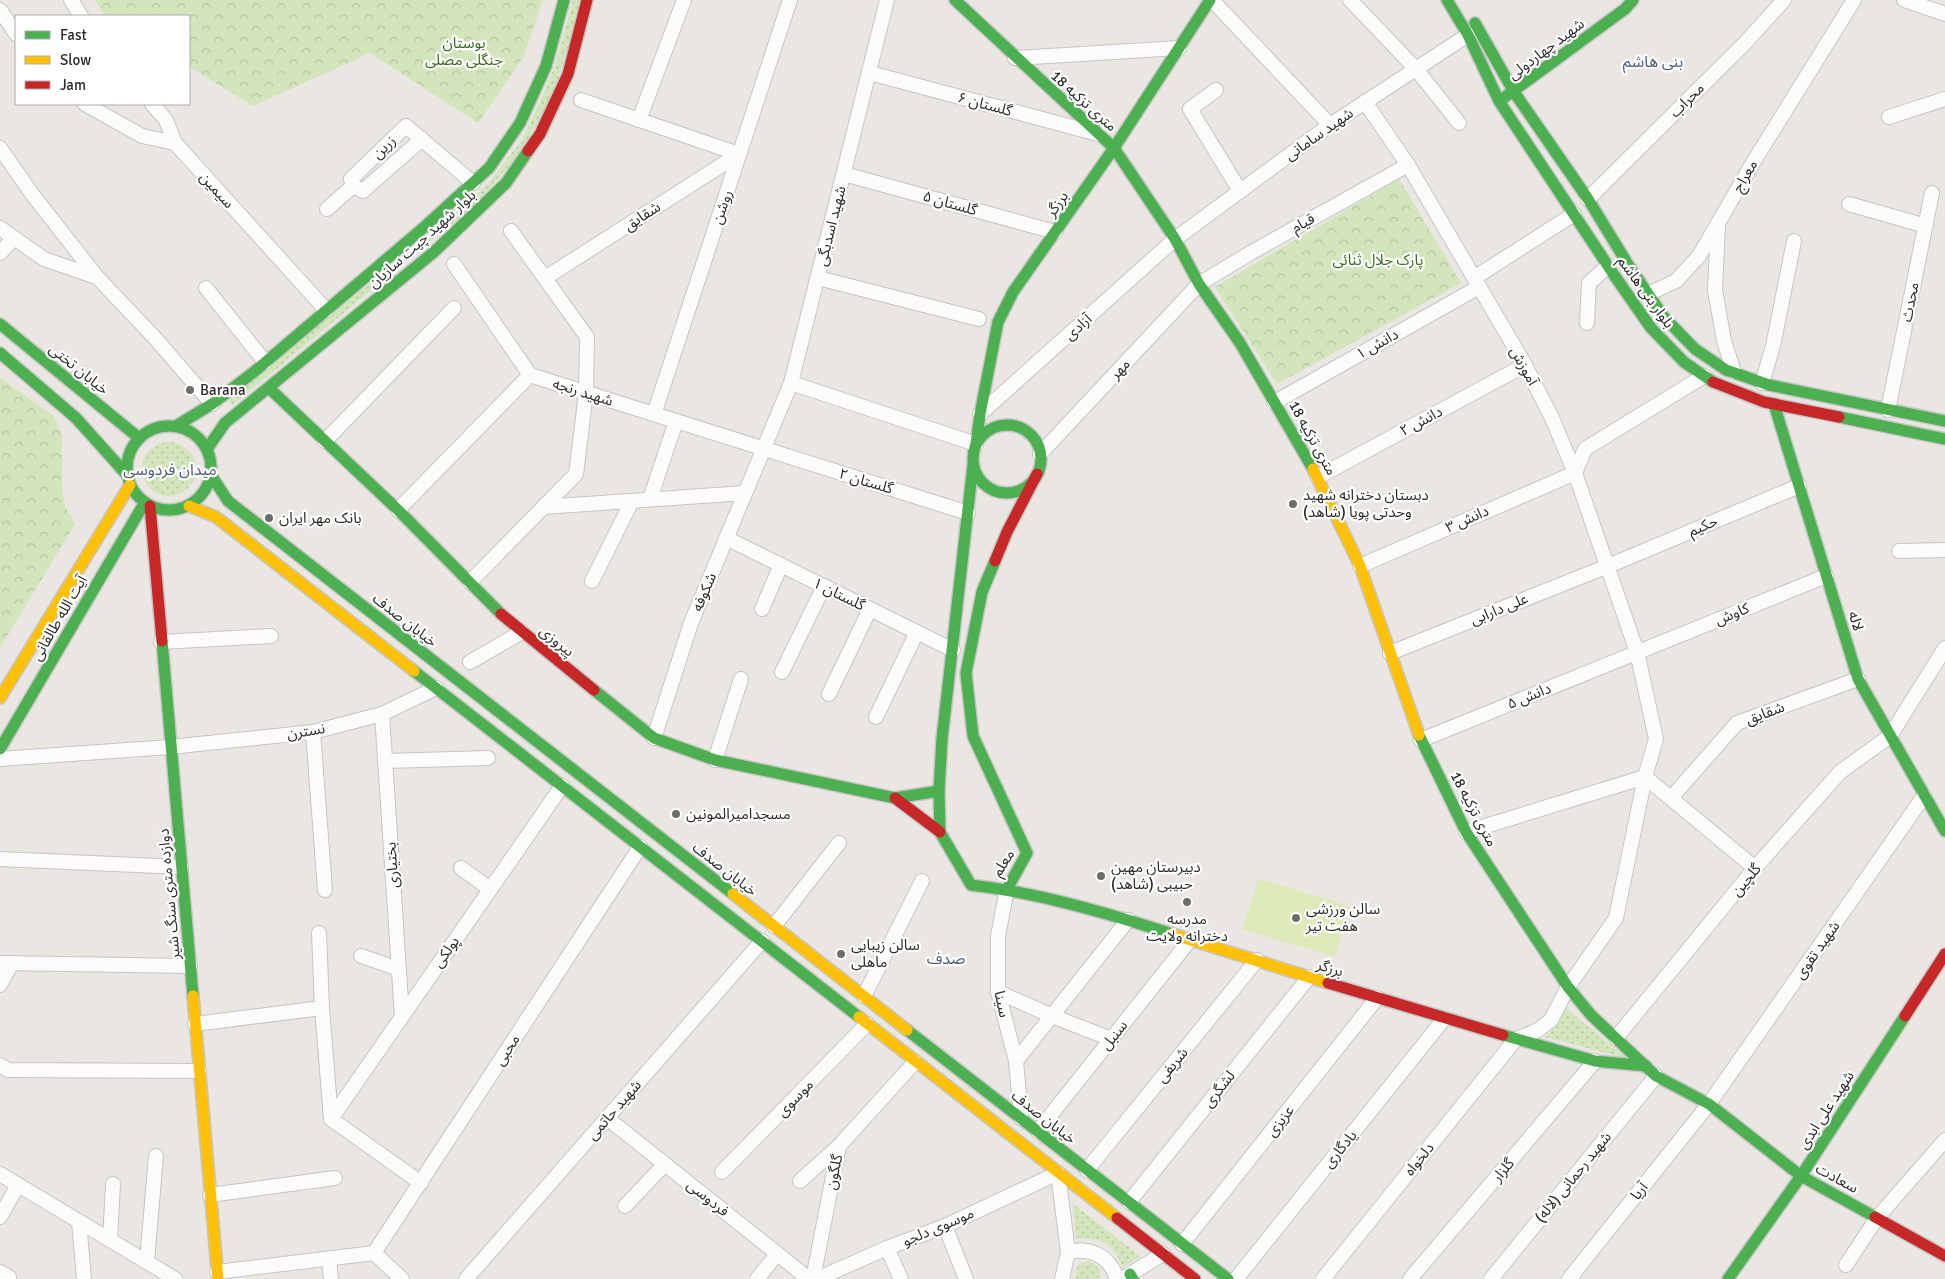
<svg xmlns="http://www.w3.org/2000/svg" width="1945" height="1279" font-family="Signika,'Noto Sans Arabic',sans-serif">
<defs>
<pattern id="grass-dots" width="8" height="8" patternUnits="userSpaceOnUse" patternTransform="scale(1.25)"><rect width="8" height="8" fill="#d2e5bb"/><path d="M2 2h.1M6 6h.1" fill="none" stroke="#b4c5a1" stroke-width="1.8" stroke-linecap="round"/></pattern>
<pattern id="forest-crowns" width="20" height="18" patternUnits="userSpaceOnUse" patternTransform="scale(1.25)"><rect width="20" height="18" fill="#d2e5bb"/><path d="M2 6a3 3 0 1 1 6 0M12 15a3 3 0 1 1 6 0" fill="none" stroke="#b4c5a1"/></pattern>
</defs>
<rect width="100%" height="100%" fill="#eae6e2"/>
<g fill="url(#grass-dots)">
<polygon points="573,0 582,0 554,92 519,155 471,208 233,405 228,400 456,213 487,185 521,141 538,107 555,66"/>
<circle cx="169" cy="469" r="27"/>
<path d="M1562 1005 1614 1048 1629 1059 1545 1037C1556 1029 1560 1018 1562 1005Z"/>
<path d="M1073 1204 1140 1256 1123 1268C1113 1243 1102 1237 1076 1238Z"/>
<path d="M1088 1261C1097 1265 1100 1268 1101 1278L1075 1279 1078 1265Z"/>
</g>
<g fill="url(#forest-crowns)">
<polygon points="95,0 543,0 523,58 478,123 370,53 253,106 189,67 189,16 105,16"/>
<polygon points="1399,179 1461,283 1277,384 1215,287"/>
<polygon points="0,378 54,416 62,435 62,488 65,506 75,524 0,648"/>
</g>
<polygon fill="#dee9b9" points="1258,879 1350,906 1335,957 1242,929"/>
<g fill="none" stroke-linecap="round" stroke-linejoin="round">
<g stroke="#c6c5c5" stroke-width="16">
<g id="street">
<polyline points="71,0 81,16"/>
<polyline points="1212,0 1330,125"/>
<polyline points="1350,0 1416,69 1459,123"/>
<polyline points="1904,0 1945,14"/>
<polyline points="0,10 16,34"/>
<polyline points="1015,58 1179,48"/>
<polyline points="870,73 1098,134"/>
<polyline points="1216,90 1190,109 1240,191"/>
<polyline points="581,100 739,154"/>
<polyline points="85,104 142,136 175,143 326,310"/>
<polyline points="152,104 166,120 175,143"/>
<polyline points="1889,117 1945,99"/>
<polyline points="639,120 684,0"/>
<polyline points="0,148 32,194 97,277 154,337 212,404"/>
<polyline points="844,174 1055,232"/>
<polyline points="353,186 363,191 422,139"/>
<polyline points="1588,199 1745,43 1784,0"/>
<polyline points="1849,204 1926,226"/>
<polyline points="327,209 353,186 351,179 406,126 473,183"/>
<polyline points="1718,226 1715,290 1724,341 1734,372"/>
<polyline points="0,228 44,259 96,277"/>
<polyline points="0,253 14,238"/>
<polyline points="454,264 530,375 968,513"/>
<polyline points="545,278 739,154"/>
<polyline points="818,278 979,319"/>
<polyline points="1474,278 1574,214"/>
<polyline points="206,288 265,362"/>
<polyline points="1648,294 1676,281 1699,256 1754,161 1854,0"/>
<polyline points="1587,323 1589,283 1608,266"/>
<polyline points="791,383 976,444"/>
<polyline points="1762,383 1773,346 1794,241"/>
<polyline points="1275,402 1479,287"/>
<polyline points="1888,410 1932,193"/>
<polyline points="654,414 790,0"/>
<polyline points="980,414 1175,239 1330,125 1468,35"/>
<polyline points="325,441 454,308"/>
<polyline points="1040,454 1199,284 1252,252 1408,165"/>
<polyline points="1318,477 1525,365"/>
<polyline points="650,499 676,421"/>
<polyline points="543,507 745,493"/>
<polyline points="398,510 530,375"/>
<polyline points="726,538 953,650"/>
<polyline points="1899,551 1945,550"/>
<polyline points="1360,566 1575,473 1585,449 1704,376"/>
<polyline points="592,581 632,501"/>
<polyline points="470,582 576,474 586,393 587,337 511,231"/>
<polyline points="762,609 781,565"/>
<polyline points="161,642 271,636"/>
<polyline points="1390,653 1608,566 1799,486"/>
<polyline points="470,662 522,632"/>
<polyline points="782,672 824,586"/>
<polyline points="829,694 870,609"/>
<polyline points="382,714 402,1016"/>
<polyline points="876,717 917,632"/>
<polyline points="313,732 325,890"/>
<polyline points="654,738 691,623 791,383 887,0"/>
<polyline points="1421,740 1826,576"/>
<polyline points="0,759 170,747 313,732 382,714 436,688"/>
<polyline points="715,760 741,679"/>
<polyline points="385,761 488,758"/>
<polyline points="1671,798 1737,723 1858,679"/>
<polyline points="1466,832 1645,777 1755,868"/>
<polyline points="0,859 181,867"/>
<polyline points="461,868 490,889"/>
<polyline points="1007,889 998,936 998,992 1016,1061 1021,1118"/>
<polyline points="774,926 839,843"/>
<polyline points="319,933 322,1008 331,1119 421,1183"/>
<polyline points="361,956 399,969"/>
<polyline points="0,963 190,966"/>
<polyline points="0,985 12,963"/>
<polyline points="998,992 1052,1016 1111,1039"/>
<polyline points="864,996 922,881"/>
<polyline points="195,1024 322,1008"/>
<polyline points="1616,1038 1755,868 1840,772 1890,736 1945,648"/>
<polyline points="1016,1061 1128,920"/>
<polyline points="0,1065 8,1070 199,1071"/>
<polyline points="607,1118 809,1279"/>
<polyline points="331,1119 562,786"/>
<polyline points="1038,1131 1190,940"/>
<polyline points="1087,1170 1257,960"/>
<polyline points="722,1172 867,1024"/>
<polyline points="0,1174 175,1279"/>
<polyline points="800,1181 839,1146"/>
<polyline points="210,1195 335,1178"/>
<polyline points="1129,1202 1309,977"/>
<polyline points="625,1206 665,1164"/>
<polyline points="0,1217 18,1185"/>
<polyline points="79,1222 84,1279"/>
<polyline points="945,1226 966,1279"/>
<polyline points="110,1240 113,1184"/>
<polyline points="1182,1244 1377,998"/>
<polyline points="887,1248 901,1279"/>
<path d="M1068 1252C1091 1247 1110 1256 1117 1279"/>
<polyline points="374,1253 640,847"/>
<polyline points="374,1253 402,1279"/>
<polyline points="329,1259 331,1279"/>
<polyline points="147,1261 156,1156"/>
<polyline points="1846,1265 1877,1218 1945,1140"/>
<polyline points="0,1272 9,1277"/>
<polyline points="217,1272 374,1253"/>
<polyline points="466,1279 762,941"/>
<polyline points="757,1279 777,1254"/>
<polyline points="813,1279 839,1146 915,1062"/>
<polyline points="817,1279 887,1248 945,1226 1058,1173 1068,1252 1062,1279"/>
<polyline points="1122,1279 1163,1254"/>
<polyline points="1236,1279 1444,1019"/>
<polyline points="1323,1279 1515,1040 1538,1030 1551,1020 1568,987 1616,918 1645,777 1656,739 1637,652 1575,473 1552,418 1525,365 1408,165 1365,102"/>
<polyline points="1410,1279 1595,1061"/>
<polyline points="1491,1279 1656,1076"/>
<polyline points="1569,1279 1709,1104 1924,796"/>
</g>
</g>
<g stroke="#c6c5c5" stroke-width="14">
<g id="fast">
<polyline points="955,0 1114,148 1175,239 1199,284 1240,343 1313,469"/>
<polyline points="1447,0 1468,35 1499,101 1614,275 1651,328 1684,362 1713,382"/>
<polyline points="1475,23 1514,92 1588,199 1629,266 1664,317 1695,349 1726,370 1769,385 1945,421"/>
<polyline points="1505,97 1625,9 1633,0"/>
<polyline points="0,324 139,438"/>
<polyline points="0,353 76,418 127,475"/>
<polyline points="269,388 398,510 501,614"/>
<polyline points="1774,404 1858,679 1945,831"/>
<polyline points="1839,417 1945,439"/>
<circle cx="1007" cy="459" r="34"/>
<circle cx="169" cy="468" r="42"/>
<polyline points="176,426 212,404 255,371 422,229 489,168 520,123 546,66 564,0"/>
<polyline points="976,444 980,414 998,322 1013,292 1114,148 1210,0"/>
<polyline points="207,449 225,423 434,252 506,183 528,151"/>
<path d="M973 465 942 739 939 791 940 832 971 885C1039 893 1107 913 1172 934"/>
<polyline points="211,475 228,501 733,894"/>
<polyline points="995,561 982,592 966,673 973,736 1027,853 1007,889"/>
<polyline points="162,641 193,996"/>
<polyline points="414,671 859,1017"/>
<polyline points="594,690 654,738 715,760 895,798 939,791"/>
<polyline points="1419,735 1466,832 1568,987 1591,1015 1656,1076 1709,1104 1801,1176 1875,1217"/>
<polyline points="0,749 145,502"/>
<polyline points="907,1030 1228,1279"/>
<polyline points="1503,1035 1595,1061 1646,1066"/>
<polyline points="1130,1274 1133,1279"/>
<polyline points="1728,1279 1801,1176 1905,1016"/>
</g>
</g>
<g stroke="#c6c5c5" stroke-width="14">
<g id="slow">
<polyline points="1313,469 1360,566 1419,735"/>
<polyline points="189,506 216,517 414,671"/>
<polyline points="0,698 130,485"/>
<polyline points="733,894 907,1030"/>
<polyline points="1172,934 1328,983"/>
<polyline points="193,996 218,1279"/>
<polyline points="859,1017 1117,1218"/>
</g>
</g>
<g stroke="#c6c5c5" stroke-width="14">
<g id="jam">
<polyline points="528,151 540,134 568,74 587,0"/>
<polyline points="1713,382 1764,402 1839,417"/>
<polyline points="150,506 162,641"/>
<polyline points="995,561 1007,532 1037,474"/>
<polyline points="501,614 594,690"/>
<polyline points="895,798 940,832"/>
<polyline points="1328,983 1503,1035"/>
<polyline points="1905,1016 1945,954"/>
<polyline points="1875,1217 1945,1256"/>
<polyline points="1117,1218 1195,1279"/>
</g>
</g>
<use href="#street" stroke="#fcfbfb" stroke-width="14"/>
<use href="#fast" stroke="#4caf50" stroke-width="11"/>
<use href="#slow" stroke="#ffc107" stroke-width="11"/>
<use href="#jam" stroke="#c62828" stroke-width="11"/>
</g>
<g fill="#6e6d6c" stroke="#fff" stroke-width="2">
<circle cx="190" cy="390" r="5"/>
<circle cx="1293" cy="504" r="5"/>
<circle cx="269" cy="518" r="5"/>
<circle cx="676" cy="814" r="5"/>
<circle cx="1101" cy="876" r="5"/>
<circle cx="1187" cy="902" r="5"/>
<circle cx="1296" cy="918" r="5"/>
<circle cx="841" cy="954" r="5"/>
</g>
<g text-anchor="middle" stroke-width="4.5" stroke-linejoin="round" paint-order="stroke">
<g font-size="15" fill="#386a1b" stroke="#fff">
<text x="464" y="48">بوستان<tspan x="464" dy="17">جنگلی مصلی</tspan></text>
<text x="1378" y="265">پارک جلال ثنائی</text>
</g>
<g font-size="15" fill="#2c2c2c" stroke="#fff">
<text transform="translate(1546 49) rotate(-37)" y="5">شهید چهاردولی</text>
<text transform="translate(1687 100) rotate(-45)" y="5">محراب</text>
<text transform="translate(1084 101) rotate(42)" y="5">18 متری تزکیه</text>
<text transform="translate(985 104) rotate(15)" y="5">گلستان ۶</text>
<text transform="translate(1319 134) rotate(-35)" y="5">شهید سامانی</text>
<text transform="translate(384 147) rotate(-44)" y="5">زرین</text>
<text transform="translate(1745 176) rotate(-60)" y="5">معراج</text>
<text transform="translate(217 190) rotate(48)" y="5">سیمین</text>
<text transform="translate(950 203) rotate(16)" y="5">گلستان ۵</text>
<text transform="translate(1057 204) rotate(-55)" y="5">برزگر</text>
<text transform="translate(722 207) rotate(-72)" y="5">روشن</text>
<text transform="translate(642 216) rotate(-33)" y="5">شقایق</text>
<text transform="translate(1303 223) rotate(-29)" y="5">قیام</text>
<text transform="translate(831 226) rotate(-76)" y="5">شهید اسدبگی</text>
<text transform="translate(422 239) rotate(-42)" y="5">بلوار شهید چیت سازیان</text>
<text transform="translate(1646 292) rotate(54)" y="5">بلوار بنی هاشم</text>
<text transform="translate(1910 302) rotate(-79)" y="5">محدث</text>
<text transform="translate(1078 327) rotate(-42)" y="5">آزادی</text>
<text transform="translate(1377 344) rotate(-29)" y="5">دانش ۱</text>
<text transform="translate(1524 366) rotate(61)" y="5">آموزش</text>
<text transform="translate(79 369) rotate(39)" y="5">خیابان تختی</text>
<text transform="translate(1120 369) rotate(-47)" y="5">مهر</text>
<text transform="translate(583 392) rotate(17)" y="5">شهید رنجه</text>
<text transform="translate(1421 421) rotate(-28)" y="5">دانش ۲</text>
<text transform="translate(1313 438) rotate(61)" y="5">18 متری تزکیه</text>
<text transform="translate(866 481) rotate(17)" y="5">گلستان ۲</text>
<text transform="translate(1467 519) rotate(-24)" y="5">دانش ۳</text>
<text transform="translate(1703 526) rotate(-23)" y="5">حکیم</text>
<text transform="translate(704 592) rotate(-67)" y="5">شکوفه</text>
<text transform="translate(839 594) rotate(26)" y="5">گلستان ۱</text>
<text transform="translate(1499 609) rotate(-22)" y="5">علی دارابی</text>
<text transform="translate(1732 614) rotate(-22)" y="5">کاوش</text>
<text transform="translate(59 618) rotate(-60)" y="5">آیت الله طالقانی</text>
<text transform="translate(405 620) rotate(38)" y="5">خیابان صدف</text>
<text transform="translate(1856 621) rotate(73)" y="5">لاله</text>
<text transform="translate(557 641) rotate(39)" y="5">پیروزی</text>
<text transform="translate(1529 696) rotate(-22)" y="5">دانش ۵</text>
<text transform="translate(1765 713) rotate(-20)" y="5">شقایق</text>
<text transform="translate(306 731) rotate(-9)" y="5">نسترن</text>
<text transform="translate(1474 809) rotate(62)" y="5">18 متری تزکیه</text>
<text transform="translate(1003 863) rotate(-58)" y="5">معلم</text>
<text transform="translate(392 865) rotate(-94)" y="5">بختیاری</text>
<text transform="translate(725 869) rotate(38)" y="5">خیابان صدف</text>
<text transform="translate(1746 880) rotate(-50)" y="5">گلچین</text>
<text transform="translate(169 894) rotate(-95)" y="5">دوازده متری سنگ شیر</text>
<text transform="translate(1817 950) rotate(-55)" y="5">شهید تقوی</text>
<text transform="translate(446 952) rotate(-55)" y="5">پولکی</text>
<text transform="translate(1330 968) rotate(17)" y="5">برزگر</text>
<text transform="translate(1002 1004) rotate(78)" y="5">سینا</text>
<text transform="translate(1114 1035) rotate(-51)" y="5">سنبل</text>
<text transform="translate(507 1050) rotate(-57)" y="5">محبی</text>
<text transform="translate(1172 1065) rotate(-51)" y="5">شریفی</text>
<text transform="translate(1219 1089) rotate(-52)" y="5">لشگری</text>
<text transform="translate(795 1098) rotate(-46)" y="5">موسوی</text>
<text transform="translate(614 1110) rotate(-49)" y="5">شهید حاتمی</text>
<text transform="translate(1826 1110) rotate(-57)" y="5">شهید علی ابدی</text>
<text transform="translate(1044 1117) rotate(38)" y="5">خیابان صدف</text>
<text transform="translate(1280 1121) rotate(-52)" y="5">عزیزی</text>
<text transform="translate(1340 1149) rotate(-51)" y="5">یادگاری</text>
<text transform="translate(1419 1159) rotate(-51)" y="5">دلخواه</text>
<text transform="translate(1503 1170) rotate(-50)" y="5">گلزار</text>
<text transform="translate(834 1172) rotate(-79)" y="5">گلگون</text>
<text transform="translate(1573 1177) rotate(-51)" y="5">شهید رحمانی (لاله)</text>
<text transform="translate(1837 1178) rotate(29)" y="5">سعادت</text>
<text transform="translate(1639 1191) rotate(-51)" y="5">آریا</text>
<text transform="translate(708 1198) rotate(39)" y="5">فردوسی</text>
<text transform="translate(938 1227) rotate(-23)" y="5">موسوی دلجو</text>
</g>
<g font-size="15" fill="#2c2c2c" stroke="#fff" text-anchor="start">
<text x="200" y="395">Barana</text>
<text x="1303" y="500">دبستان دخترانه شهید<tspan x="1303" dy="17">وحدتی پویا (شاهد)</tspan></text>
<text x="279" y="523">بانک مهر ایران</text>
<text x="686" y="819">مسجدامیرالمونین</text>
<text x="1111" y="872">دبیرستان مهین<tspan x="1111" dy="17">حبیبی (شاهد)</tspan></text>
<text x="1306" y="914">سالن ورزشی<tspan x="1306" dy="17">هفت تیر</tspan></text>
<text x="1187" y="924" text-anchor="middle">مدرسه<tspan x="1187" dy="17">دخترانه ولایت</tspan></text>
<text x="851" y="950">سالن زیبایی<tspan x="851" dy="17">ماهلی</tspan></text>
</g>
<g font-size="16" fill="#4c5c7d" stroke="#fff">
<text x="1653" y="67">بنی هاشم</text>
<text x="170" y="475">میدان فردوسی</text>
<text x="946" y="964">صدف</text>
</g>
</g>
<rect x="15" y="15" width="175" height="90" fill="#ffffff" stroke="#ababab"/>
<rect x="25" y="31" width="25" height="8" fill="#4caf50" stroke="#ababab"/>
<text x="60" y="40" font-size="15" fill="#2c2c2c">Fast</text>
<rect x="25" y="56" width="25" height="8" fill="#ffc107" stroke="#ababab"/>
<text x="60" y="65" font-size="15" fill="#2c2c2c">Slow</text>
<rect x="25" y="81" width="25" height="8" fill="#c62828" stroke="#ababab"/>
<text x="60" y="90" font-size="15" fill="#2c2c2c">Jam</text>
</svg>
